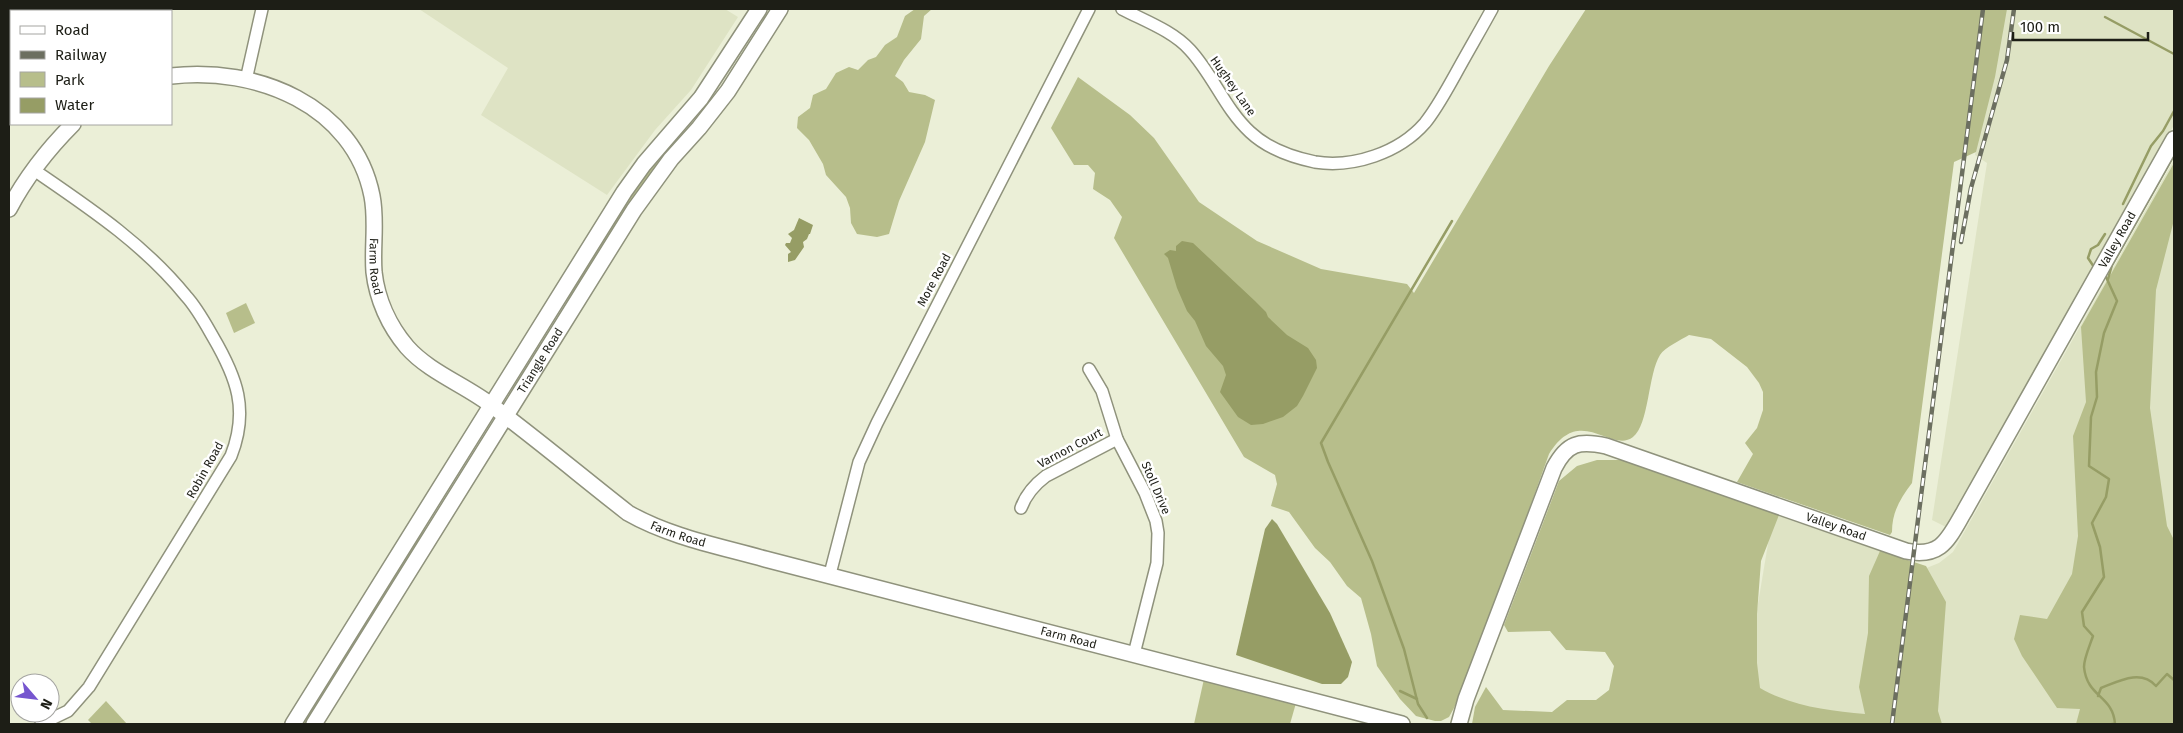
<svg xmlns="http://www.w3.org/2000/svg" width="2183" height="733" font-family="'Fira Sans',sans-serif">
<rect width="100%" height="100%" fill="#ebefd7"/>
<g fill="#dee3c4">
<polygon points="419,9 725,9 738,17 691,90 655,130 607,195 481,115 508,68"/>
<polygon points="2005,9 2174,9 2174,125 1959,507 1946,527 1932,520 1987,163 1975,155"/>
<polygon points="2174,160 2174,625 2083,724 1905,724 1924,569 1939,563 1953,552"/>
<polygon points="1773,514 1894,556 1869,724 1742,699"/>
</g>
<g fill="#b7be8b">
<polygon points="915,9 932,9 924,16 921,39 904,60 895,76 903,82 909,92 925,95 935,100 925,142 899,201 889,234 877,237 857,234 851,223 850,208 846,197 826,175 823,164 809,140 797,128 798,117 810,108 813,95 826,89 836,73 849,67 858,70 868,60 876,57 885,45 897,37 905,16"/>
<path d="M1586 9H2007L1995 77 1976 152 1954 162 1912 483C1900 499 1892 512 1892 532L1890 535 1737 482 1753 454 1745 443 1757 428 1763 410V392L1759 383 1747 367 1711 339 1689 335C1681 340 1665 347 1660 355 1648 374 1649 425 1633 437 1611 454 1580 403 1549 454L1510 563 1454 708 1449 717 1441 721H1435L1416 716 1400 699 1377 666 1371 634 1361 598 1347 586 1330 562 1315 548 1289 512 1271 506 1277 484 1275 475 1244 457 1114 238 1122 217 1110 200 1093 189 1095 173 1088 165H1074L1051 128 1078 77 1130 115 1154 138 1199 202 1257 241 1321 269 1407 284 1414 293 1549 66Z"/>
<polygon points="742,48 743,49 704,107 664,154 524,376 512,389 564,307 575,282 632,189"/>
<polygon points="2174,163 2174,220 2156,290 2150,408 2167,526 2174,540 2174,724 2076,724 2080,709 2057,708 2022,656 2014,639 2020,615 2047,619 2072,574 2078,536 2073,436 2086,402 2081,327"/>
<polygon points="246,303 255,323 234,333 226,313"/>
<polygon points="479,439 428,521 414,553 309,724 299,724"/>
<path d="M1597 460H1624L1779 515 1761 561 1757 614V663L1760 688C1791 706 1829 711 1865 714L1859 687 1868 633 1869 576 1880 551 1926 566 1946 602 1938 711 1942 724H1472L1475 707 1486 687 1503 710 1552 712 1567 700H1596L1609 690 1614 666 1605 652 1566 650 1550 631 1508 632 1504 625 1559 481 1577 466Z"/>
<polygon points="1204,679 1296,703 1290,724 1194,724"/>
<polygon points="106,701 127,724 92,724 88,720"/>
</g>
<g fill="#969d65">
<polygon points="799,218 813,225 810,234 809,234 807,239 803,242 804,247 795,260 788,262 788,254 791,252 785,245 786,243 790,243 792,238 788,234 794,230"/>
<polygon points="1182,241 1193,243 1255,301 1266,312 1268,317 1287,335 1308,348 1316,360 1317,368 1303,396 1297,406 1283,417 1263,424 1251,425 1238,417 1220,392 1226,375 1223,366 1206,346 1195,321 1187,311 1177,288 1168,258 1164,254 1170,250 1176,251 1176,246"/>
<polygon points="1272,519 1277,524 1330,613 1352,662 1348,677 1341,684 1322,684 1236,655 1265,529"/>
</g>
<g fill="none" stroke-linecap="round" stroke-linejoin="round">
<g stroke="#969d65" stroke-width="2.5">
<polyline points="2105,17 2174,54"/>
<polyline points="2123,204 2151,146 2163,131 2174,111"/>
<polyline points="2093,269 2094,267 2088,258 2091,249 2098,245 2105,234"/>
<path d="M2106 277 2117 301 2104 333 2096 372 2097 397 2091 417 2089 466 2109 479 2106 497 2092 523 2100 547 2104 577 2082 612 2084 626 2093 636C2090 645 2084 658 2084 667 2087 698 2113 695 2115 724H2112"/>
<polyline points="2108,279 2112,265 2174,155"/>
<polyline points="1400,691 1417,699"/>
<path d="M2098 696 2101 688C2119 681 2141 669 2156 686L2167 674 2174 680"/>
<polyline points="1427,718 1418,704 1404,649 1372,561 1328,462 1321,443 1452,221"/>
</g>
<g stroke="#8f927c" stroke-width="14">
<g id="street">
<path d="M1122 9C1145 21 1173 31 1190 50 1213 75 1225 109 1250 132 1268 149 1291 157 1315 162 1353 168 1399 153 1425 123 1437 108 1446 91 1455 75 1467 53 1480 31 1492 9"/>
<polyline points="246,80 262,9"/>
<path d="M34 170C88 207 144 244 186 296 197 308 205 323 213 337 237 378 249 410 231 456L89 687 68 711 41 724"/>
<polyline points="1089,369 1102,391 1117,439 1145,493 1156,521 1158,533 1157,563 1134,654"/>
<path d="M1021 508C1026 494 1034 485 1046 476L1117 439"/>
<polyline points="830,574 859,462 877,423 1089,9"/>
</g>
</g>
<g stroke="#8f927c" stroke-width="18">
<g id="secondary">
<path id="s1" d="M171 76C256 66 354 105 372 196 377 221 372 247 374 272 377 299 389 326 407 347 429 372 465 385 491 405 538 440 582 477 628 513 670 537 719 546 765 559L1402 724"/>
<path d="M9 209C26 177 48 149 73 124"/>
<polyline points="293,724 624,192 644,164 701,98 759,9"/>
<path id="s2" d="M314 724 634 210 671 159 699 128 728 91 780 9"/>
<path id="s3" d="M1459 724 1466 699 1554 468C1567 443 1579 440 1606 446L1906 551C1942 558 1948 539 1964 512L2174 139"/>
</g>
</g>
<use href="#street" stroke="#fff" stroke-width="11"/>
<use href="#secondary" stroke="#fff" stroke-width="15"/>
<g stroke="#6c6f60" stroke-width="4.5">
<g id="rail">
<polyline points="1961,242 1971,188 2007,60 2014,9"/>
<polyline points="1892,724 1983,9"/>
</g>
</g>
<use href="#rail" stroke="#fff" stroke-width="2.5" stroke-dasharray="8" stroke-linecap="butt"/>
</g>
<g text-anchor="middle" stroke-width="5" stroke-linejoin="round" paint-order="stroke">
<g font-size="12" fill="#1d1e16" stroke="#fff">
<text transform="translate(1233 86) rotate(55)" y="4">Hughey Lane</text>
<text dy="4" stroke="none"><textPath href="#s3" startOffset="1044">Valley Road</textPath></text>
<text dy="4" stroke="none"><textPath href="#s1" startOffset="328">Farm Road</textPath></text>
<text transform="translate(934 280) rotate(-62)" y="4">More Road</text>
<text dy="4" stroke="none"><textPath href="#s2" startOffset="428">Triangle Road</textPath></text>
<text transform="translate(1070 448) rotate(-28)" y="4">Varnon Court</text>
<text transform="translate(205 470) rotate(-61)" y="4">Robin Road</text>
<text transform="translate(1156 488) rotate(67)" y="4">Stoll Drive</text>
<text dy="4" stroke="none"><textPath href="#s3" startOffset="580">Valley Road</textPath></text>
<text dy="4" stroke="none"><textPath href="#s1" startOffset="748">Farm Road</textPath></text>
<text dy="4" stroke="none"><textPath href="#s1" startOffset="1152">Farm Road</textPath></text>
</g>
</g>
<rect width="2183" height="733" fill="none" stroke="#1d1e16" stroke-width="20"/>
<rect x="10" y="10" width="162" height="115" fill="#ffffff" stroke="#a5a5a2"/>
<rect x="20" y="26" width="25" height="8" fill="#ffffff" stroke="#a5a5a2"/>
<text x="55" y="35" font-size="15" fill="#1d1e16">Road</text>
<rect x="20" y="51" width="25" height="8" fill="#6c6f60" stroke="#a5a5a2"/>
<text x="55" y="60" font-size="15" fill="#1d1e16">Railway</text>
<rect x="20" y="72" width="25" height="15" fill="#b7be8b" stroke="#a5a5a2"/>
<text x="55" y="85" font-size="15" fill="#1d1e16">Park</text>
<rect x="20" y="98" width="25" height="15" fill="#969d65" stroke="#a5a5a2"/>
<text x="55" y="110" font-size="15" fill="#1d1e16">Water</text>
<g transform="translate(35 698) rotate(118)"><circle r="24" fill="#ffffff" stroke="#a5a5a2"/>
<path d="M0-4L9 19L0 12L-9 19Z" fill="#7656cf"/>
<text y="-8" font-size="14" font-weight="bold" text-anchor="middle" fill="#1d1e16">N</text>
</g>
<path d="M2013 32v8h135v-8" fill="none" stroke="#1d1e16" stroke-width="2.5"/>
<text x="2020" y="32" font-size="15" fill="#1d1e16" stroke="#ffffff" stroke-width="4" paint-order="stroke">100 m</text>
</svg>
